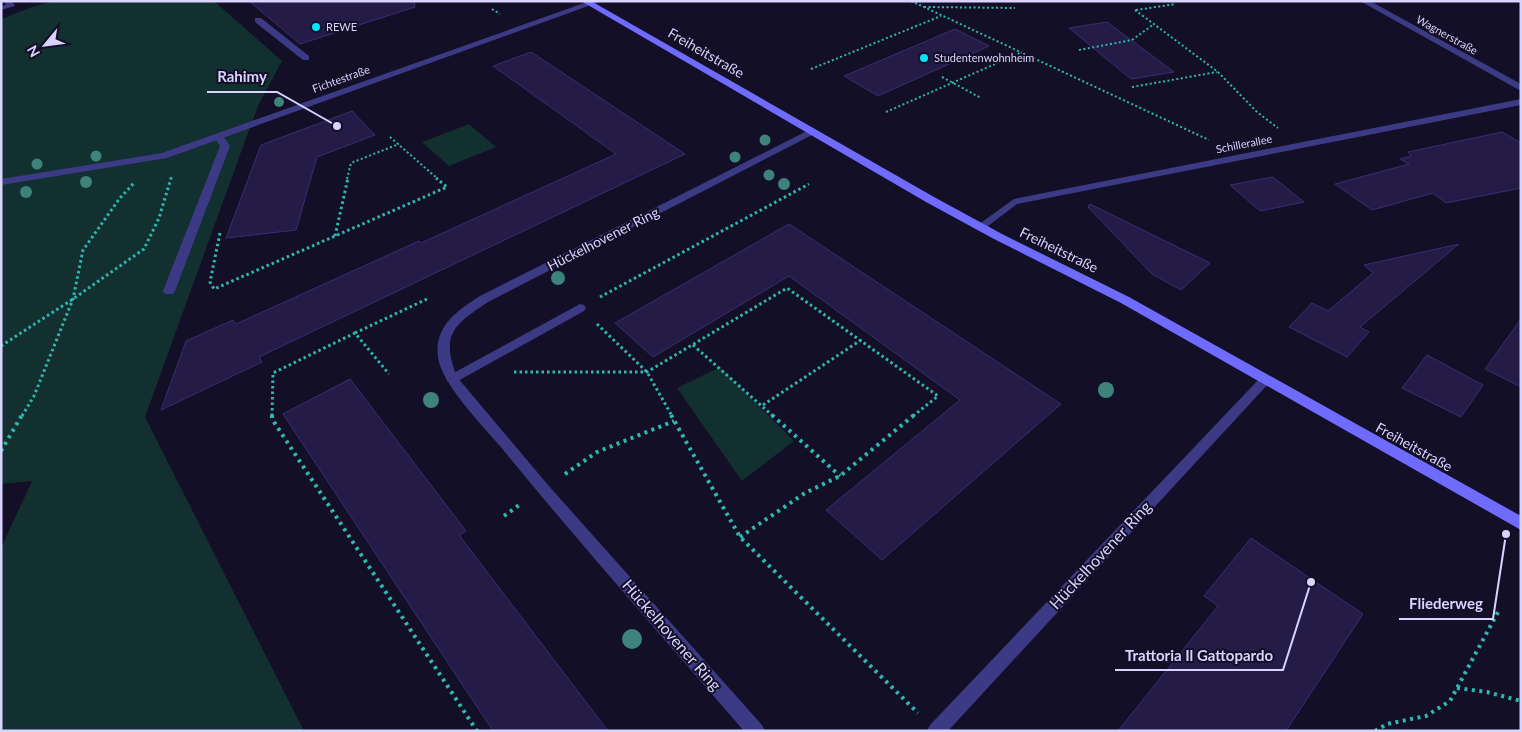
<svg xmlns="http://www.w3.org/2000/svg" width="1522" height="732" font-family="Lato,sans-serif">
<rect width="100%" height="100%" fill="#130f26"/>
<g fill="#12302f">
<polygon points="54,1 214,1 282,61 260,102 249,130 145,417 304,731 1,731 1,548 32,481 1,484 1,19 32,7"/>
<polygon points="469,124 496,147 449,166 422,142"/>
<polygon points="720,367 794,441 742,481 677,388"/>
</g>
<g fill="#241b47" stroke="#3b2d73">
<polygon points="249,1 414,1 415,7 300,44"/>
<polygon points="1107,22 1174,72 1131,79 1069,28"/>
<polygon points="955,29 989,46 878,96 844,76"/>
<polygon points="531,52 685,154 259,357 262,362 161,410 186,341 233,320 236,324 419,241 421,243 616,154 493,66"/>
<polygon points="352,111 375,135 317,157 296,230 226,238 261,145"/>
<polygon points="1502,132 1521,143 1521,188 1446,203 1433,193 1372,210 1335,184 1409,164 1400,159 1411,156 1408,152"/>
<polygon points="1273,177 1304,202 1260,211 1230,185"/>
<polygon points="1090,204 1210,263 1181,290 1152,274 1088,207"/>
<polygon points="789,224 1061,404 882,560 826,510 960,400 789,276 653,357 615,323"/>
<polygon points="1459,244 1360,327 1369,332 1347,357 1289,327 1312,303 1328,311 1373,273 1364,265"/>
<polygon points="1521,319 1521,387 1485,369"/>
<polygon points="1427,355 1483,385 1461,417 1402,388"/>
<polygon points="350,379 466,531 459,535 608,731 493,731 283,414"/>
<polygon points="1251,538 1363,614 1286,731 1118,731 1218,606 1204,596"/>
</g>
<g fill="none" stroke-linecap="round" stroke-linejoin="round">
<g stroke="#2fb8b0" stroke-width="2" stroke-dasharray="2 2.5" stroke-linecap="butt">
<polyline points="911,1 1209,140"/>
<polyline points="924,7 1015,8"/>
<polyline points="492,9 500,14"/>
<polyline points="1135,10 1218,72 1257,112 1278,128"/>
<polyline points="1136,10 1176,4"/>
<polyline points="1079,50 1132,40 1154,24"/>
<polyline points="811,69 941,16"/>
<polyline points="942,77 981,98"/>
<polyline points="1132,87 1217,72"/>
<polyline points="886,112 1020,53"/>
<polyline points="390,137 438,179"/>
<polyline points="171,179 172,175"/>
<polyline points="347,179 351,163 399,144"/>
</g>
<g stroke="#2fb8b0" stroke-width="3" stroke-dasharray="2.5 3" stroke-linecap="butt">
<polyline points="220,233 210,282 214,289 447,187 436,178"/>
<polyline points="335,236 348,178"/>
<polyline points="600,297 809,184"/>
<polyline points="597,324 647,372 672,416"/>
<polyline points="355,333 427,299"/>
<polyline points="693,345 773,416"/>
<polyline points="1,346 73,299 144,249 159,218 171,178"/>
<polyline points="514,372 647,372 787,288 938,396 913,416"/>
<polyline points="763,405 861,340"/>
<polyline points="22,416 34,396 73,299 83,250 120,198 134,183"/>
<polyline points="272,416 273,373 355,333 389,374"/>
</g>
<g stroke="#2fb8b0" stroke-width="4" stroke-dasharray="3 4.5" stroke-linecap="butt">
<polyline points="272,415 272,419 477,731"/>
<polyline points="671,415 740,537 918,713"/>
<polyline points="772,415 840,476"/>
<polyline points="1,451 22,415"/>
<polyline points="565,474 597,452 674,421"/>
<polyline points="504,516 522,503"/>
<polyline points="740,537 805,493 840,476 914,415"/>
<polyline points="1457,688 1487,692 1521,701"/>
<polyline points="1375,731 1387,724 1426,716 1450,701 1498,612"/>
</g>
<g fill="#3d3a85" fill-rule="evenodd">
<polygon points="255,18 261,18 309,56 309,60 303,60 255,22"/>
<polygon points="219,133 222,134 230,146 175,291 173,294 165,294 163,291 220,146 214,136"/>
<polygon points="580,304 584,305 586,308 584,311 456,382 448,382 446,379 448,376"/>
</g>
<g fill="#3d3a85" fill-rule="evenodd">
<polygon points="4,1 12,1 15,6 1,10 1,6 6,5"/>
<polygon points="590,1 602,1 167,158 1,185 1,179 162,153"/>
<polygon points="1360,1 1370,1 1521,84 1521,91"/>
<polygon points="1521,99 1521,105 1017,204 984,229 980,230 975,227 1014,199"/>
<path d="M811 129 816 132 814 134 488 302C454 325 440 334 457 377L548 485 762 725 765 731H744C662 636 579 543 500 446 482 425 441 383 438 357 434 326 457 311 480 296Z"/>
<polygon points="1265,375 1269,377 1271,380 1269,383 948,731 927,731 930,725 1261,377"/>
</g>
<polygon fill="#6f6bff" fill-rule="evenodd" points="581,1 591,1 934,197 1002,234 1129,297 1521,516 1521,530 1121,303 994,239 926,202"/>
</g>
<g fill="#3d827b">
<circle cx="279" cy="102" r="5"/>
<circle cx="765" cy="140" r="5.5"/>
<circle cx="96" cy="156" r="5.5"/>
<circle cx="735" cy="157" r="5.5"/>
<circle cx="37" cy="164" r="5.5"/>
<circle cx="769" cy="175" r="5.5"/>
<circle cx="86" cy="182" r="6"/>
<circle cx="784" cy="184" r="6"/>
<circle cx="26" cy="192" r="6"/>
<circle cx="558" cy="278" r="7"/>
<circle cx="1106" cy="390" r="8"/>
<circle cx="431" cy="400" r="8"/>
<circle cx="632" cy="639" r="10"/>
</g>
<g fill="#00e5ff" stroke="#130f26" stroke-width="2">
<circle cx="316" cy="27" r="5"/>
<circle cx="924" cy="58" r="5"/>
</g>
<g text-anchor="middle" stroke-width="4" stroke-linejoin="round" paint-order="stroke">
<g font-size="11" fill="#d9d4ff" stroke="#130f26" text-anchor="start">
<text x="326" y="31">REWE</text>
<text x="934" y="62">Studentenwohnheim</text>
</g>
<g font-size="11" fill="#d9d4ff" stroke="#130f26">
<text transform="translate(1447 35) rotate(29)" y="4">Wagnerstraße</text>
<text transform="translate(341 79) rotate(-20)" y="4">Fichtestraße</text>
<text transform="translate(1244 144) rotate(-11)" y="4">Schillerallee</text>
</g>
<g font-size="14" fill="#d9d4ff" stroke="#130f26">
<text transform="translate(706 53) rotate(30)" y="5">Freiheitstraße</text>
<text transform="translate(603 239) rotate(-27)" y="5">Hückelhovener Ring</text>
<text transform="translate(1059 250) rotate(26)" y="5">Freiheitstraße</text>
<text transform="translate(1414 447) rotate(29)" y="5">Freiheitstraße</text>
</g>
<g font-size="16" fill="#d9d4ff" stroke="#130f26">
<text transform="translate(1100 555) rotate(-47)" y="6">Hückelhovener Ring</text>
<text transform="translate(672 635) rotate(49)" y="6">Hückelhovener Ring</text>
</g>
</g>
<path fill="none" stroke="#d9d4ff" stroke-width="2" d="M337 126L277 92H207M1506 534L1493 619H1399M1311 582L1283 670H1115"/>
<g fill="#d9d4ff" stroke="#130f26" stroke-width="2">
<circle cx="337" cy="126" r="5"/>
<circle cx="1506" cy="534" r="5"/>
<circle cx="1311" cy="582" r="5"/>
</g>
<g font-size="15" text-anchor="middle" font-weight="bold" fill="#d9d4ff" stroke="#130f26" stroke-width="4" stroke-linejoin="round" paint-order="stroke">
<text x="242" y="82">Rahimy</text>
<text x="1446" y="609">Fliederweg</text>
<text x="1199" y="661">Trattoria Il Gattopardo</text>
</g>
<rect width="1522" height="732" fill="none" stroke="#d9d4ff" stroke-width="5"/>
<g transform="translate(45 45) rotate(241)" stroke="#130f26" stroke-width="4" paint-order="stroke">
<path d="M0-4L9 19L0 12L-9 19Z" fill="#d9d4ff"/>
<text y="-8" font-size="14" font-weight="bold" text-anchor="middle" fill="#d9d4ff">N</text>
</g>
</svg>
